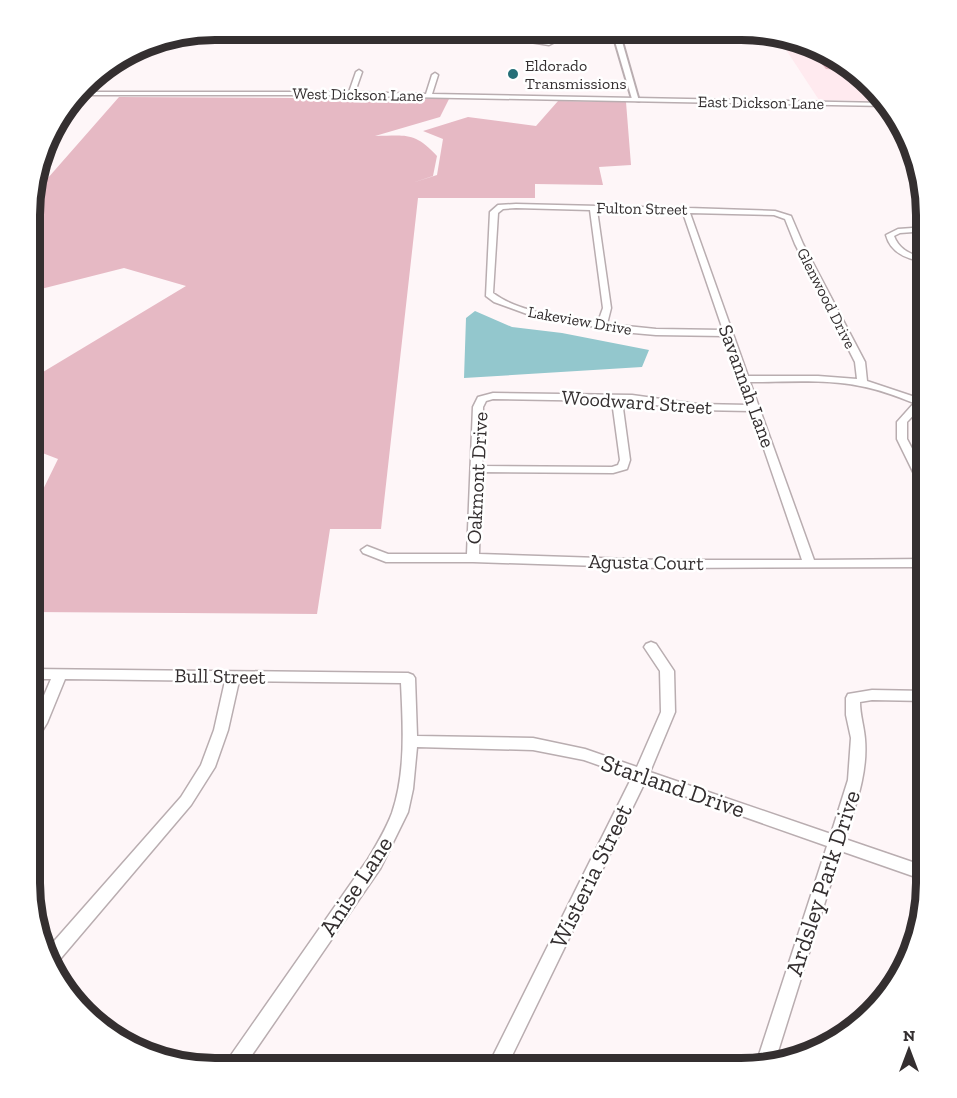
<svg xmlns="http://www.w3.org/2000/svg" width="957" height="1098" font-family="'Zilla Slab',serif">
<rect width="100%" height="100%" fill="#fef6f8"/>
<polygon fill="#ffeaef" points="777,36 845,61 882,101 819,100"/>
<g fill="#e6b9c4">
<polygon points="808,48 845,61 854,71 826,69"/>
<polygon points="91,97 47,143 55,123 76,98"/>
<path d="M119 97 449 99 440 117 375 136C405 136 414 131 437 156L433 176 412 183 437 175 443 139 423 131 468 117 536 126 558 101 626 102 631 165 599 167 603 185 535 184V198H418L381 529H330L317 614 31 612 32 512 58 459 32 449 33 378 186 286 124 268 33 291V195Z"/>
</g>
<polygon fill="#93c7cd" points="475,311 512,327 562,333 649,350 642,367 464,378 466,318"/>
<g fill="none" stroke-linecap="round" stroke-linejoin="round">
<g stroke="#b9adb0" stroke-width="3">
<g id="street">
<polygon points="445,31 451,31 446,35 443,33"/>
<path d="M563 32 561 39 549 45 530 42 533 35ZM558 35 548 41H536L537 37Z"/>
<polygon points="359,70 362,72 355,92 426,94 432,75 435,73 438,75 432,94 884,103 887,106 302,95 77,95 80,92 349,92 356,72"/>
<path d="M516 204 682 208 685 207 688 208 775 211 791 216 803 244 865 362 867 381 927 401V407L922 406 907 422V439L927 477V491L921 488 897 439V422L914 403C896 396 878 389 860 386 824 379 787 382 750 382L814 560 927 559V567L660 568 473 562H386L363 553 361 550 367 546 388 554H467L473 407 478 397 493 393 632 395 697 404 749 405 725 336 656 335 622 332 527 314 494 302 486 296 490 212 498 205ZM516 208 590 210 603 308 598 322C565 316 521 314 493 293L498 213 503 209ZM597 210 683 213 723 330 656 329 607 324 611 308ZM690 213 774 215 785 219 795 244 855 362 857 379 818 376H748ZM493 399 612 401 620 460 618 465 612 467 482 466 483 407 486 401ZM622 401 697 410 751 411 802 560H660L479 554 481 472 613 473 627 469 630 460Z"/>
<path d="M927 227V231L900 233 894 236C899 250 913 256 927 258V262C909 260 891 254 886 235L898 229Z"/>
<path d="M651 642 656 644 674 671 675 712 650 772 831 834 848 780 851 738 846 715V698L848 694 872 690 927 691V701L872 700 860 702C860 715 864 726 865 739 868 774 855 806 845 839L927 867V881L841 851 775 1061 757 1067 756 1064 827 846 645 782 506 1068H487L632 777 584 760 533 750 417 747 413 789 408 812 380 869 243 1068H222L368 859C377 844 386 829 392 813 406 772 403 725 401 683L239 681 228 730 215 767 191 805 56 964 52 965 48 948 181 797 201 765 214 730 225 681 65 679 47 723 36 741 31 743V726L51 679H31V669L408 673 413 675 415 678 417 736 533 738 585 749 637 767 661 712 660 671 644 647 646 644Z"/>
</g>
</g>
<g stroke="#b9adb0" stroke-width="4">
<polygon id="secondary" points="612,31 619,31 639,101 632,99"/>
</g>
<use href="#street" fill="#fff" fill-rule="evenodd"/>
<use href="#secondary" fill="#fff" fill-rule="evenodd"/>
</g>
<circle fill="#266f78" stroke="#fff" stroke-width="2" cx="513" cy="74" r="6"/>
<g text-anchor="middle" stroke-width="5" stroke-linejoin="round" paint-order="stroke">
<g font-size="16" fill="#342f30" stroke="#fff" text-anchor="start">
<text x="525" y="71">Eldorado<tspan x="525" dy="18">Transmissions</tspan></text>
</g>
<g font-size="16" fill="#342f30" stroke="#fff">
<text transform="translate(358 94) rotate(1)" y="6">West Dickson Lane</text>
<text transform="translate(761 102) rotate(1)" y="6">East Dickson Lane</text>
<text transform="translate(642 208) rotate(1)" y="6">Fulton Street</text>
<text transform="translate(827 298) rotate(63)" y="6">Glenwood Drive</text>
<text transform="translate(580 320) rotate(10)" y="6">Lakeview Drive</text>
</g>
<g font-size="20" fill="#342f30" stroke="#fff">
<text transform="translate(747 386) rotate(70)" y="7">Savannah Lane</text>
<text transform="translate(637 402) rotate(4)" y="7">Woodward Street</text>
<text transform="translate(477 478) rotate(-87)" y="7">Oakmont Drive</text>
<text transform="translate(646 562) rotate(1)" y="7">Agusta Court</text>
<text transform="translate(220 676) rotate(1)" y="7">Bull Street</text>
</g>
<g font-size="24" fill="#342f30" stroke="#fff">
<text transform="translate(673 786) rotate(19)" y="8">Starland Drive</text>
<text transform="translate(591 876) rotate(-64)" y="8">Wisteria Street</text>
<text transform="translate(823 883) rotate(-72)" y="8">Ardsley Park Drive</text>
<text transform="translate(356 886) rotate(-57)" y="8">Anise Lane</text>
</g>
</g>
<path d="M0 0H957V1098H0ZM215 40H741A175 175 0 0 1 916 215V883A175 175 0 0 1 741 1058H215A175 175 0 0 1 40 883V215A175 175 0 0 1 215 40Z" fill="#fff" fill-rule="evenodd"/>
<path fill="none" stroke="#342f30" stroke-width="8" d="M215 40H741A175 175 0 0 1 916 215V883A175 175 0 0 1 741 1058H215A175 175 0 0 1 40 883V215A175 175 0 0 1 215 40Z"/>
<g transform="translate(909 1050)" stroke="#ffffff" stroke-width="4.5" paint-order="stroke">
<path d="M0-4.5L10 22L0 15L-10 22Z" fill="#342f30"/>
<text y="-9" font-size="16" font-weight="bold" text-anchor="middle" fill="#342f30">N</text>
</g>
</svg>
